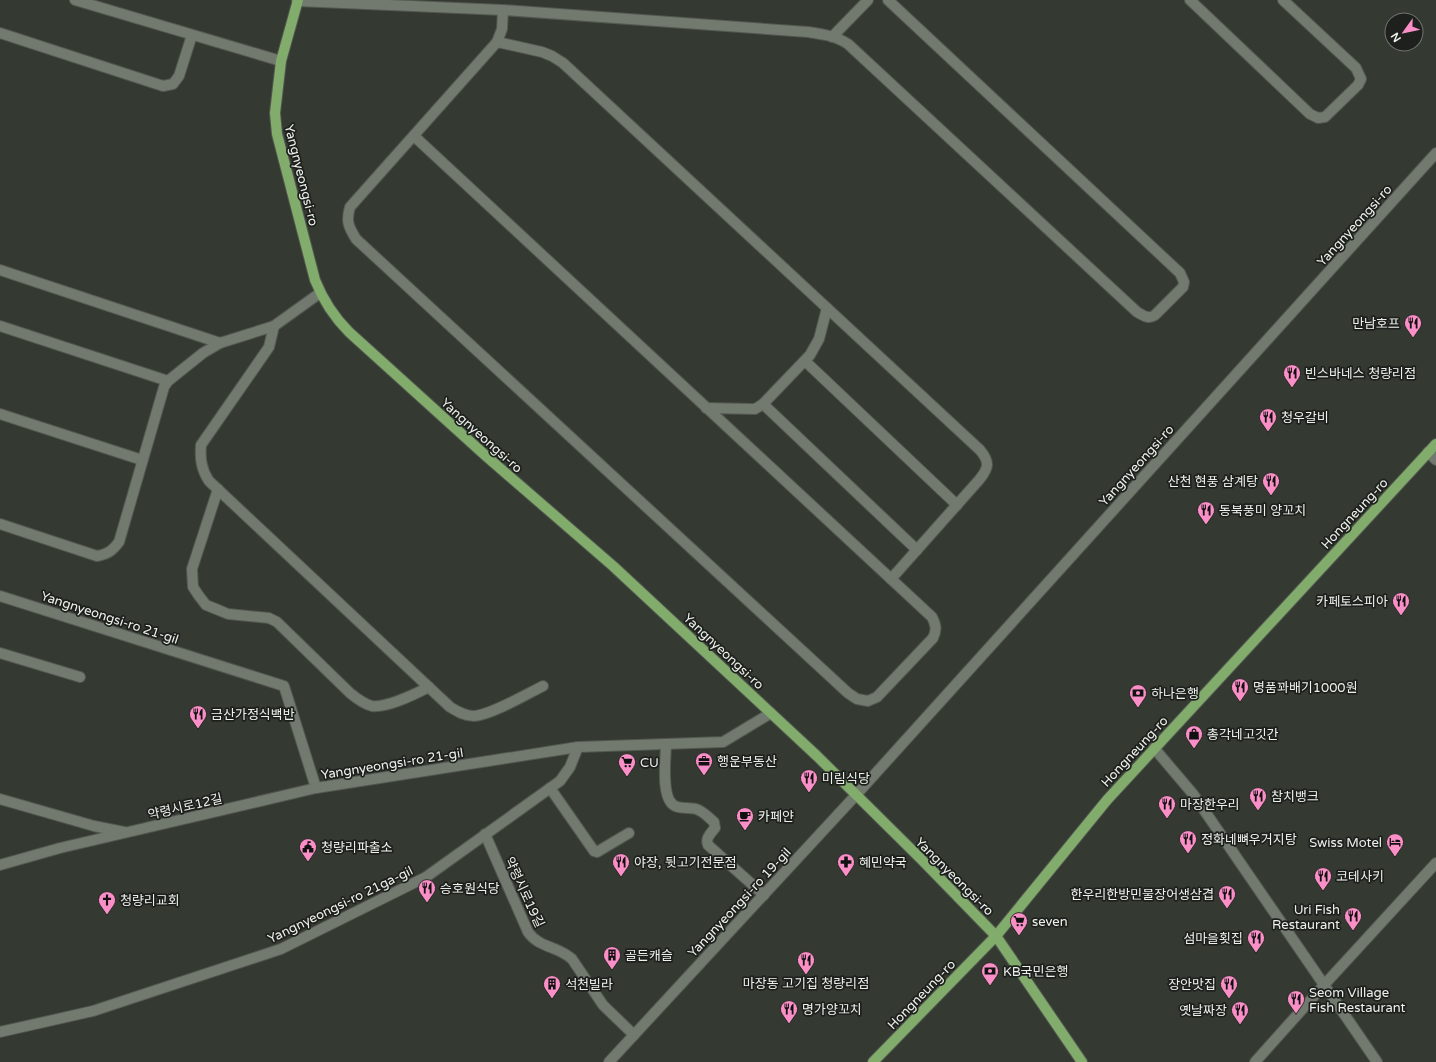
<svg xmlns="http://www.w3.org/2000/svg" width="1436" height="1062" font-family="'Varela Round','Noto Sans KR',sans-serif">
<rect width="100%" height="100%" fill="#343a31"/>
<g fill="none" stroke-linecap="round" stroke-linejoin="round">
<g stroke="#525750" stroke-width="12">
<g id="minor">
<polyline points="75,0 281,61"/>
<polyline points="1190,0 1310,114 1318,118 1325,117 1358,85 1361,79 1356,68 1283,0"/>
<path d="M297 1 503 10 808 32C822 34 836 36 848 44L1137 312C1143 315 1148 320 1155 315L1183 287 1184 282 1180 273 888 0"/>
<polyline points="0,33 163,86 173,84 179,76 192,35"/>
<polyline points="832,37 868,0"/>
<path d="M497 42 542 52 552 56 563 63 980 450C990 462 989 468 979 480L891 579"/>
<path d="M414 136 932 617C936 625 937 630 933 638L877 697 868 701 857 699 848 693 356 239C348 226 346 221 350 207L497 42 502 29 503 10"/>
<polyline points="0,270 220,343"/>
<polyline points="0,326 168,381"/>
<path d="M274 326 269 347 201 445C200 458 201 469 209 481L450 707C458 712 465 716 474 716 491 715 527 694 543 686"/>
<polyline points="805,361 957,505"/>
<polyline points="763,404 917,550"/>
<polyline points="706,408 755,409 763,404 810,355 819,339 827,308"/>
<polyline points="0,414 142,460"/>
<polyline points="1428,452 1436,460"/>
<path d="M218 489 192 569 193 587 199 596 206 605 216 609 228 614 269 618 277 622 350 693C356 698 363 704 372 706 388 708 415 694 429 687"/>
<path d="M0 524 97 556C108 554 112 551 119 542L164 387 168 381 203 353 220 343 274 326 320 293"/>
<polyline points="0,596 284,686 316,788 578,747 723,742 771,713"/>
<polyline points="0,653 80,677"/>
<path d="M666 744C666 757 660 799 675 806 681 809 689 807 696 809 703 811 708 817 714 822L715 828C711 833 705 838 708 845L764 895"/>
<polyline points="1154,748 1193,794 1377,1062"/>
<polyline points="550,788 594,851 597,852 629,833"/>
<polyline points="0,799 94,826 124,832"/>
<path d="M485 834 528 932C539 948 558 946 572 959L603 1005 634 1035"/>
<polyline points="0,865 60,848 316,788"/>
<polyline points="0,1032 93,1011 281,949 426,877 560,781 570,767 578,747"/>
<polyline points="609,1062 856,795 1436,153"/>
<polyline points="1255,1062 1324,985 1436,863"/>
</g>
</g>
<g stroke="#525750" stroke-width="12">
<g id="major">
<path d="M298 0 281 61 275 113 277 134 315 280C323 300 334 317 349 332L486 456 613 566 817 756 922 860 996 936 1082 1062"/>
<polyline points="873,1062 996,936 1107,800 1436,444"/>
</g>
</g>
<use href="#minor" stroke="#72796f" stroke-width="10"/>
<use href="#major" stroke="#82ac6b" stroke-width="10"/>
</g>
<defs>
<g id="restaurant-pin" transform="scale(0.9)"><path d="M0 17L-7.5 6A9.5 9.5 0 1 1 7.5 6Z" fill="#fa8fc7" stroke="#1d201c"/><path d="M-5-6h1v4h1v-4h1v4h1v-4h1v5L-1.5 .5V6h-2V.5L-5-1ZM5-6V6H3V1.5H1.5Q1.5-4 5-6Z" fill="#111"/></g>
<g id="bank-pin" transform="scale(0.9)"><path d="M0 17L-7.5 6A9.5 9.5 0 1 1 7.5 6Z" fill="#fa8fc7" stroke="#1d201c"/><path d="M-6-4H6V4H-6ZM0-2.3a2.3 2.3 0 1 0 0 4.6a2.3 2.3 0 1 0 0-4.6Z" fill="#111"/></g>
<g id="shop-pin" transform="scale(0.9)"><path d="M0 17L-7.5 6A9.5 9.5 0 1 1 7.5 6Z" fill="#fa8fc7" stroke="#1d201c"/><path d="M-5-2.5h2.3a2.7 3.5 0 0 1 5.4 0H5L5.5 6h-11ZM-1.5-2.5h3a1.5 2.3 0 0 0-3 0Z" fill="#111"/></g>
<g id="office-pin" transform="scale(0.9)"><path d="M0 17L-7.5 6A9.5 9.5 0 1 1 7.5 6Z" fill="#fa8fc7" stroke="#1d201c"/><path d="M-6-3h4V-5.5h4V-3h4V5H-6ZM-1-4.5V-3h2v-1.5ZM-6 0V1H6V0Z" fill="#111"/></g>
<g id="supermarket-pin" transform="scale(0.9)"><path d="M0 17L-7.5 6A9.5 9.5 0 1 1 7.5 6Z" fill="#fa8fc7" stroke="#1d201c"/><path d="M-6-5.5h2.5l.6 2H6L4.5 2H-2.5L-4.4-4H-6ZM-1.5 3.2a1.3 1.3 0 1 0 .1 0ZM3 3.2a1.3 1.3 0 1 0 .1 0Z" fill="#111"/></g>
<g id="cafe-pin" transform="scale(0.9)"><path d="M0 17L-7.5 6A9.5 9.5 0 1 1 7.5 6Z" fill="#fa8fc7" stroke="#1d201c"/><path d="M-5.5-4.5H6V0H3Q3 3.5 0 3.5H-2.5Q-5.5 3.5-5.5 0ZM3-3.2v2h1.7v-2ZM-6 4.5H4V6H-6Z" fill="#111"/></g>
<g id="hotel-pin" transform="scale(0.9)"><path d="M0 17L-7.5 6A9.5 9.5 0 1 1 7.5 6Z" fill="#fa8fc7" stroke="#1d201c"/><path d="M-6-4.5h1.5V1H6V5H4.5V3h-9V5H-6ZM-4 0a1.8 1.8 0 1 1 3.6 0ZM.5 0V-2.5h3Q6-2.5 6 0Z" fill="#111"/></g>
<g id="civic-pin" transform="scale(0.9)"><path d="M0 17L-7.5 6A9.5 9.5 0 1 1 7.5 6Z" fill="#fa8fc7" stroke="#1d201c"/><path d="M-.6-6.5H3V-4.5H.6V-3L4-1V1h2V6H-6V1h2V-1L-.6-3ZM-1.2 2.5V6h2.4V2.5Z" fill="#111"/></g>
<g id="pharmacy-pin" transform="scale(0.9)"><path d="M0 17L-7.5 6A9.5 9.5 0 1 1 7.5 6Z" fill="#fa8fc7" stroke="#1d201c"/><path d="M-2-6h4v4h4v4h-4v4h-4v-4h-4v-4h4Z" fill="#111"/></g>
<g id="church-pin" transform="scale(0.9)"><path d="M0 17L-7.5 6A9.5 9.5 0 1 1 7.5 6Z" fill="#fa8fc7" stroke="#1d201c"/><path d="M-1.2-6h2.4v3.5h3.3v2.4h-3.3V6h-2.4V-.1h-3.3v-2.4h3.3Z" fill="#111"/></g>
<g id="building-pin" transform="scale(0.9)"><path d="M0 17L-7.5 6A9.5 9.5 0 1 1 7.5 6Z" fill="#fa8fc7" stroke="#1d201c"/><path d="M-4-6H4V6H1V3H-1V6H-4ZM-2.5-4.3h1.7v1.8h-1.7ZM.8-4.3h1.7v1.8H.8ZM-2.5-1h1.7V.8h-1.7ZM.8-1h1.7V.8H.8Z" fill="#111"/></g>
</defs>
<g fill-rule="evenodd">
<use href="#restaurant-pin" x="1413" y="323"/>
<use href="#restaurant-pin" x="1292" y="373"/>
<use href="#restaurant-pin" x="1268" y="417"/>
<use href="#restaurant-pin" x="1271" y="481"/>
<use href="#restaurant-pin" x="1206" y="510"/>
<use href="#restaurant-pin" x="1401" y="601"/>
<use href="#restaurant-pin" x="1240" y="687"/>
<use href="#bank-pin" x="1138" y="693"/>
<use href="#restaurant-pin" x="198" y="714"/>
<use href="#shop-pin" x="1194" y="734"/>
<use href="#office-pin" x="704" y="761"/>
<use href="#supermarket-pin" x="627" y="762"/>
<use href="#restaurant-pin" x="809" y="778"/>
<use href="#restaurant-pin" x="1258" y="796"/>
<use href="#restaurant-pin" x="1167" y="804"/>
<use href="#cafe-pin" x="745" y="816"/>
<use href="#restaurant-pin" x="1188" y="839"/>
<use href="#hotel-pin" x="1395" y="842"/>
<use href="#civic-pin" x="308" y="847"/>
<use href="#restaurant-pin" x="621" y="862"/>
<use href="#pharmacy-pin" x="846" y="862"/>
<use href="#restaurant-pin" x="1323" y="876"/>
<use href="#restaurant-pin" x="427" y="888"/>
<use href="#restaurant-pin" x="1227" y="894"/>
<use href="#church-pin" x="107" y="900"/>
<use href="#restaurant-pin" x="1353" y="916"/>
<use href="#supermarket-pin" x="1019" y="921"/>
<use href="#restaurant-pin" x="1256" y="938"/>
<use href="#building-pin" x="612" y="955"/>
<use href="#restaurant-pin" x="806" y="960"/>
<use href="#bank-pin" x="990" y="971"/>
<use href="#building-pin" x="552" y="984"/>
<use href="#restaurant-pin" x="1229" y="984"/>
<use href="#restaurant-pin" x="1296" y="999"/>
<use href="#restaurant-pin" x="789" y="1009"/>
<use href="#restaurant-pin" x="1240" y="1010"/>
</g>
<g text-anchor="middle" stroke-width="3.5" stroke-linejoin="round" paint-order="stroke">
<g font-size="13" fill="#edf1eb" stroke="#1d201c">
<text transform="translate(302 175) rotate(76)" y="5">Yangnyeongsi-ro</text>
<text transform="translate(1354 225) rotate(-48)" y="5">Yangnyeongsi-ro</text>
<text transform="translate(482 435) rotate(42)" y="5">Yangnyeongsi-ro</text>
<text transform="translate(1136 465) rotate(-48)" y="5">Yangnyeongsi-ro</text>
<text transform="translate(1354 513) rotate(-47)" y="5">Hongneung-ro</text>
<text transform="translate(110 617) rotate(18)" y="5">Yangnyeongsi-ro 21-gil</text>
<text transform="translate(724 651) rotate(43)" y="5">Yangnyeongsi-ro</text>
<text transform="translate(1134 751) rotate(-47)" y="5">Hongneung-ro</text>
<text transform="translate(392 763) rotate(-9)" y="5">Yangnyeongsi-ro 21-gil</text>
<text transform="translate(185 806) rotate(-13)" y="5">약령시로12길</text>
<text transform="translate(955 876) rotate(45)" y="5">Yangnyeongsi-ro</text>
<text transform="translate(525 892) rotate(65)" y="5">약령시로19길</text>
<text transform="translate(739 902) rotate(-47)" y="5">Yangnyeongsi-ro 19-gil</text>
<text transform="translate(340 904) rotate(-26)" y="5">Yangnyeongsi-ro 21ga-gil</text>
<text transform="translate(921 994) rotate(-46)" y="5">Hongneung-ro</text>
</g>
<g font-size="13" fill="#edf1eb" stroke="#1d201c" text-anchor="start">
<text x="1400" y="328" text-anchor="end">만남호프</text>
<text x="1305" y="378">빈스바네스 청량리점</text>
<text x="1281" y="422">청우갈비</text>
<text x="1258" y="486" text-anchor="end">산천 현풍 삼계탕</text>
<text x="1219" y="515">동북풍미 양꼬치</text>
<text x="1388" y="606" text-anchor="end">카페토스피아</text>
<text x="1253" y="692">명품꽈배기1000원</text>
<text x="1151" y="698">하나은행</text>
<text x="211" y="719">금산가정식백반</text>
<text x="1207" y="739">총각네고깃간</text>
<text x="717" y="766">행운부동산</text>
<text x="640" y="767">CU</text>
<text x="822" y="783">미림식당</text>
<text x="1271" y="801">참치뱅크</text>
<text x="1180" y="809">마장한우리</text>
<text x="758" y="821">카페얀</text>
<text x="1201" y="844">정화네뼈우거지탕</text>
<text x="1382" y="847" text-anchor="end">Swiss Motel</text>
<text x="321" y="852">청량리파출소</text>
<text x="634" y="867">야장, 뒷고기전문점</text>
<text x="859" y="867">혜민약국</text>
<text x="1336" y="881">코테사키</text>
<text x="440" y="893">승호원식당</text>
<text x="1214" y="899" text-anchor="end">한우리한방민물장어생삼겹</text>
<text x="120" y="905">청량리교회</text>
<text x="1340" y="914" text-anchor="end">Uri Fish<tspan x="1340" dy="15">Restaurant</tspan></text>
<text x="1032" y="926">seven</text>
<text x="1243" y="943" text-anchor="end">섬마을횟집</text>
<text x="625" y="960">골든캐슬</text>
<text x="1003" y="976">KB국민은행</text>
<text x="806" y="988" text-anchor="middle">마장동 고기집 청량리점</text>
<text x="565" y="989">석천빌라</text>
<text x="1216" y="989" text-anchor="end">장안맛집</text>
<text x="1309" y="997">Seom Village<tspan x="1309" dy="15">Fish Restaurant</tspan></text>
<text x="802" y="1014">명가양꼬치</text>
<text x="1227" y="1015" text-anchor="end">옛날짜장</text>
</g>
</g>
<g transform="translate(1404 32) rotate(237)"><circle r="19" fill="#1d201c" stroke="#70746f"/>
<path d="M0-3L7 15L0 10L-7 15Z" fill="#fa8fc7"/>
<text y="-6" font-size="11" font-weight="bold" text-anchor="middle" fill="#edf1eb">N</text>
</g>
</svg>
